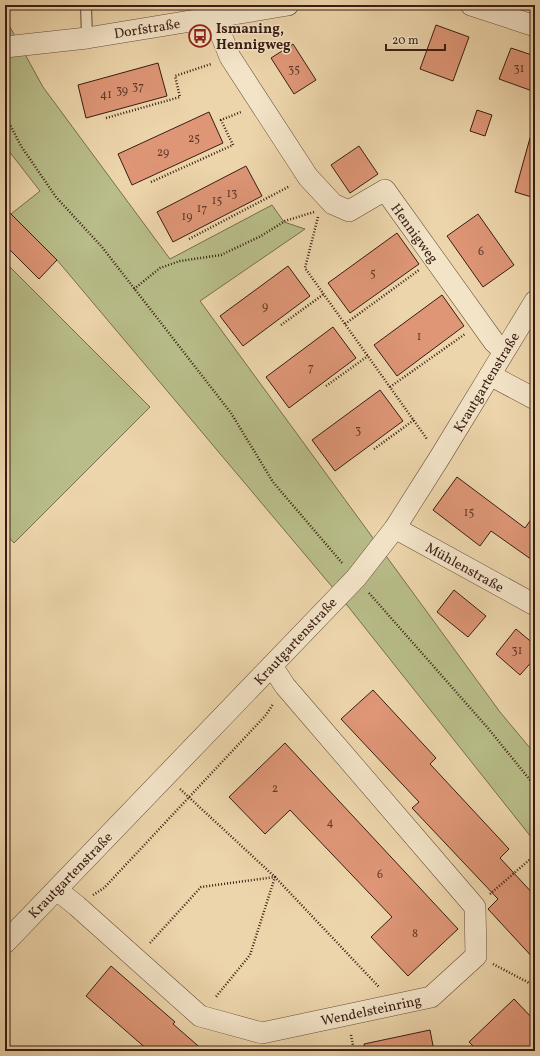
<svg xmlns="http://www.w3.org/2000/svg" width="540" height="1056" font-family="Vollkorn,serif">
<rect width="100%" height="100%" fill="#edd5ab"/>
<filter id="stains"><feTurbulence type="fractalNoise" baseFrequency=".005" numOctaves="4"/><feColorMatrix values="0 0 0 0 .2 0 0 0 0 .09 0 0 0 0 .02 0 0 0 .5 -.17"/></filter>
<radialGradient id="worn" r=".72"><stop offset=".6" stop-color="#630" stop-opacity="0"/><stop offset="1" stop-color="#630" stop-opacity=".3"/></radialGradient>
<g fill="#b8bd89" stroke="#786d4e">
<polygon points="5,18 43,87 170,259 272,205 284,222 305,229 200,301 500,712 535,754 535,842 339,595 57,260 11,214 40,191 5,146"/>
<polygon points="5,262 150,407 14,543 5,533"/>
</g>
<g fill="#de9676" stroke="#391d13">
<polygon points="436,25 469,37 453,81 420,69"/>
<polygon points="293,44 316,80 294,94 271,58"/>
<polygon points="511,48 535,56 535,92 499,79"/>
<polygon points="158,63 167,96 86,118 78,85"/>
<polygon points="477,110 492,115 485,136 470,131"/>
<polygon points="209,112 223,143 132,185 118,154"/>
<polygon points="530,138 535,138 535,198 515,192"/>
<polygon points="359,146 378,174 350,193 331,165"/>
<polygon points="246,166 262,196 173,242 157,212"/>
<polygon points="5,208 57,260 39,279 5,245"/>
<polygon points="478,214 514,265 483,287 447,236"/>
<polygon points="397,233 419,264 350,313 328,283"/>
<polygon points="288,266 310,296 243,346 220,316"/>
<polygon points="442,295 464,326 397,376 374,345"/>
<polygon points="333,327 356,358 289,408 266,377"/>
<polygon points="380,390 403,421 335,471 312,440"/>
<polygon points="457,477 525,528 535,514 535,562 491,531 480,546 433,510"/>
<polygon points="454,590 486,616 468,637 437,612"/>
<polygon points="516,629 535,645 535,658 520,675 496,654"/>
<polygon points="373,690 436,758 430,764 509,849 500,858 535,896 535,960 488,909 498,899 412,808 419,802 341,719"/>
<polygon points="285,743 458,929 408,976 371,937 392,917 290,810 265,834 229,797"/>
<polygon points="111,966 175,1022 173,1024 204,1051 149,1051 86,996"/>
<polygon points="514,999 535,1021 535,1051 478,1051 469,1042"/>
<polygon points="430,1030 434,1051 365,1051 364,1044"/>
</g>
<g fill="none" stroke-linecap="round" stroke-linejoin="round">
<g stroke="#664b39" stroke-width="12">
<polyline id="lane" points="86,5 87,38"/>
</g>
<g stroke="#664b39" stroke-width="22">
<g id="street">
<polyline points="471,5 535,26"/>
<polyline points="214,17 230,57 308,177 333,204 349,211 385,190 494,342 504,351"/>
<polyline points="5,47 87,38 288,5"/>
<polyline points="490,375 535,399"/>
<polyline points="395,528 535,605"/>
<polyline points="57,890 77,906 200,1016 262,1033 431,997 476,956 475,907 285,686 272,666"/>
<polyline points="5,943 356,578 395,528 440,457 535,301"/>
</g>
</g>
<g stroke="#391d13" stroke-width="2.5" stroke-dasharray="1 2" stroke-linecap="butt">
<polyline points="5,115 21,146 56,197 102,247 231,413 273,482 343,564"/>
<polyline points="106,118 180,97 175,76 211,64"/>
<polyline points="151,182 233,145 221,120 241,112"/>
<polyline points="318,217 305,268 427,439"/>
<polyline points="189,239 290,186"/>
<polyline points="134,289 160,268 180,261 221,255 261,236 285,221 314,212"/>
<polyline points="345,324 419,270"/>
<polyline points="281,325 324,294"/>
<polyline points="326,386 368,356"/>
<polyline points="390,387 465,334"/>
<polyline points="374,449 414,420"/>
<polyline points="369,593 487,727 535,786"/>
<polyline points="180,789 275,877 379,987"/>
<polyline points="490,894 535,855"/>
<polyline points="93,895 104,888 266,715 273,704"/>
<polyline points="150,943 201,887 275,877 250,955 215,998"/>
<polyline points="493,964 535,986"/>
<polyline points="351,1035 354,1051"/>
</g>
<use href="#lane" stroke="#f3e4c8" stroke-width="10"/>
<use href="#street" stroke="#f3e4c8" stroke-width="21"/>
</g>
<defs>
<g id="bus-ring" transform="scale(1.15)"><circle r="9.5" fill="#f3e4c8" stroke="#8f2418" stroke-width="1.5"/><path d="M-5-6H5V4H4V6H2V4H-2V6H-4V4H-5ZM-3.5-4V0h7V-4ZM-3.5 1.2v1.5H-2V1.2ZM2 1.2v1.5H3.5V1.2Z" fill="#8f2418"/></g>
</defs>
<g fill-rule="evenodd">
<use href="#bus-ring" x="200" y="36"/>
</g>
<g text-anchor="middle" stroke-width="3" stroke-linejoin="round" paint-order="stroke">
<g font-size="12" fill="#623b2c">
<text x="519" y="72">31</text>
<text x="294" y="73">35</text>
<text x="138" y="90">37</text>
<text x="122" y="94">39</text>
<text x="106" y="98">41</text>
<text x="194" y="142">25</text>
<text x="163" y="156">29</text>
<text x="232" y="197">13</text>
<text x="217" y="204">15</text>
<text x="202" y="212">17</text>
<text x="187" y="220">19</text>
<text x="481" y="255">6</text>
<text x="373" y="277">5</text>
<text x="265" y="310">9</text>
<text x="419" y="340">1</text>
<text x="311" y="371">7</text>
<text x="358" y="434">3</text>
<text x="469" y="516">15</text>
<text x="517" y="654">31</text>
<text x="275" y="792">2</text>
<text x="330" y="826">4</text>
<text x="380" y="878">6</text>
<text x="415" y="937">8</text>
</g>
<g font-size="14" fill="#391d13" stroke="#f3e4c8">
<text transform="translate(147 28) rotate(-9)" y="5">Dorfstraße</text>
<text transform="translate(415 233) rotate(54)" y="5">Hennigweg</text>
<text transform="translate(486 382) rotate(-59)" y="5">Krautgartenstraße</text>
<text transform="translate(465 567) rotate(29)" y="5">Mühlenstraße</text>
<text transform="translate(295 641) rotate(-47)" y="5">Krautgartenstraße</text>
<text transform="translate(70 875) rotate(-46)" y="5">Krautgartenstraße</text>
<text transform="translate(371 1010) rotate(-12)" y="5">Wendelsteinring</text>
</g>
<g font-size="14" font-weight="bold" fill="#391d13" stroke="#f3e4c8" text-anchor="start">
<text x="216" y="33">Ismaning,<tspan x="216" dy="16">Hennigweg</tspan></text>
</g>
</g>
<rect width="540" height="1056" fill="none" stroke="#edd5ab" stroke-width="20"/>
<rect x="6" y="6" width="528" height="1044" fill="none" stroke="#391d13" stroke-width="2"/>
<rect x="10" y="10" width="520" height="1036" fill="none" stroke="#391d13"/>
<path d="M386 44v6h59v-6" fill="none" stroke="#391d13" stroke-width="2"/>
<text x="392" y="44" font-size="12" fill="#391d13" stroke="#f3e4c8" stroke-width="3" paint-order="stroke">20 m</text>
<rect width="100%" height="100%" filter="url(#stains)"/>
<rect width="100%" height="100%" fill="url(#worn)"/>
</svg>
